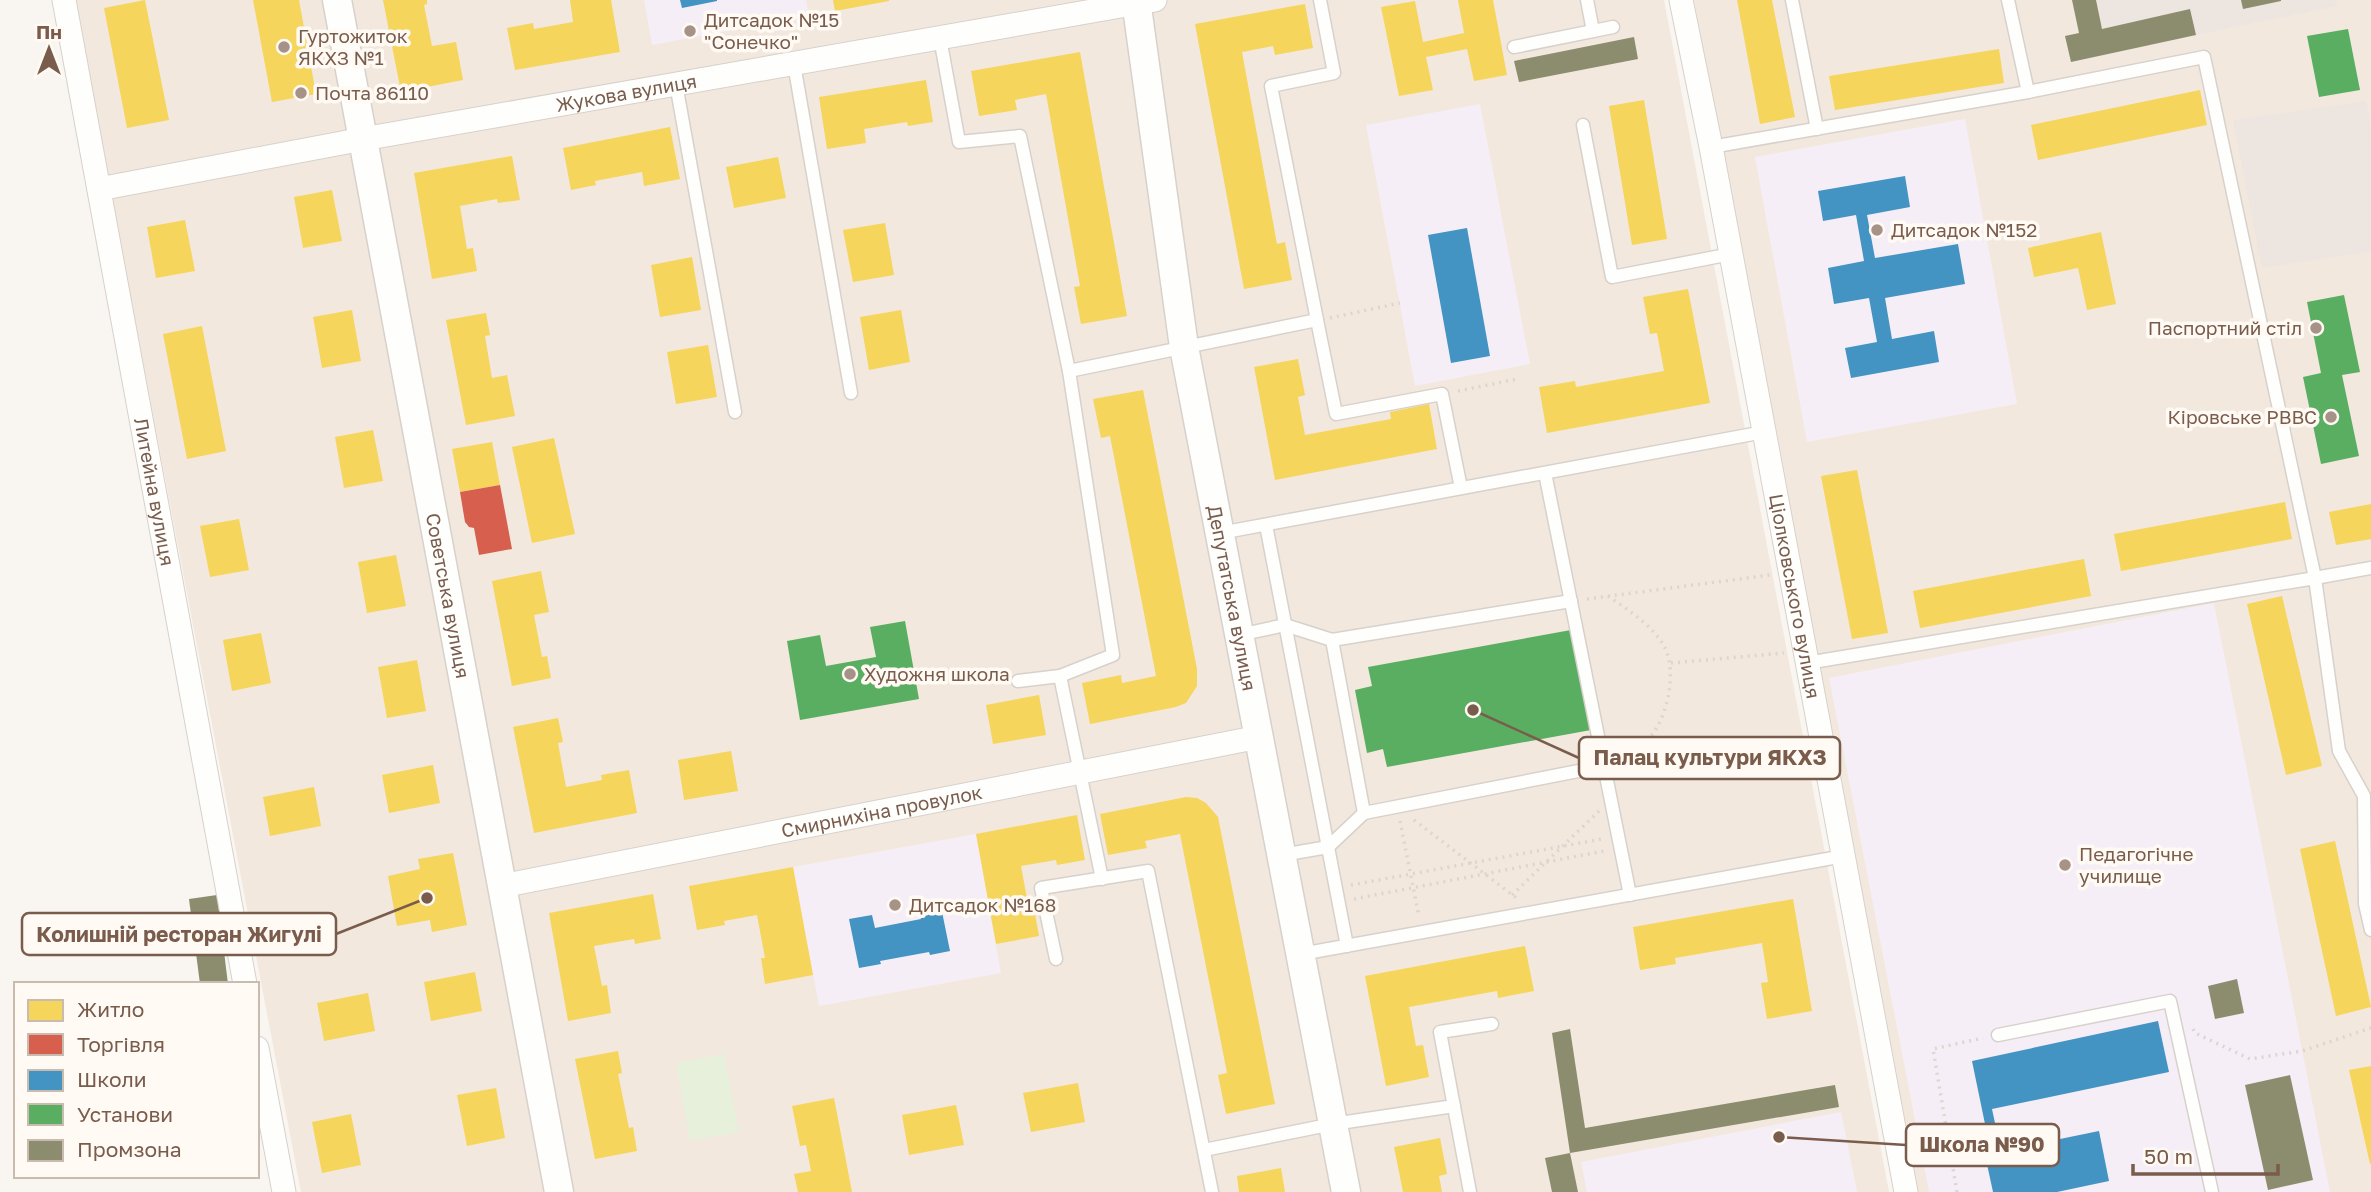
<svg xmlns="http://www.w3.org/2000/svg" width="2371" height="1192" font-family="'Golos Text',sans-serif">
<rect width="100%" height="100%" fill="#f9f5f0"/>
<g fill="#f2e8de">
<polygon points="74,0 1664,0 1889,1192 301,1192"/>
<polygon points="1694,0 2371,0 2371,1192 1918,1192"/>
</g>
<g fill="#ede5e0">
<polygon points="2096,0 2336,0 2337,6 2196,35 2190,10 2102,29"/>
<polygon points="2366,101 2371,130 2371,251 2262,268 2233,120"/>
</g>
<g fill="#f6eef6">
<polygon points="644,0 806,0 809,16 652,45"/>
<polygon points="1480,104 1530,364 1415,386 1366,125"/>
<polygon points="1965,119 2017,404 1807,442 1755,157"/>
<polygon points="2214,603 2330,1192 1929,1192 1829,678"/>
<polygon points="976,834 1001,973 819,1006 793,867"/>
<polygon points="1841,1112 1857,1192 1587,1192 1581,1162"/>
</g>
<polygon fill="#e7f0db" points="724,1054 739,1132 690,1141 676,1063"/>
<g fill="#f6d55c">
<polygon points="145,0 169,120 127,128 104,8"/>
<polygon points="253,0 299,0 316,94 272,102"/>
<polygon points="383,0 427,0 427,4 424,5 432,46 456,42 463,80 401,92"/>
<polygon points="570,0 611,0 620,52 515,70 507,28 533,23 534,29 573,22"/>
<polygon points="833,0 889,0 889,1 835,11"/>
<polygon points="1458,0 1493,0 1507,75 1474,81 1467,49 1426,57 1433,90 1399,96 1381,7 1415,1 1423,42 1464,33"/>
<polygon points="1737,0 1772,0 1795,117 1760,124"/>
<polygon points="1305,4 1313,48 1275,55 1273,46 1242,52 1277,244 1285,242 1292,280 1244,289 1195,24"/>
<polygon points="1999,49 2004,83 1835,110 1829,76"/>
<polygon points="1080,52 1127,316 1081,324 1074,287 1080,286 1046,94 1015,100 1017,110 979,116 971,71"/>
<polygon points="926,80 933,122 908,126 907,122 864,129 866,143 827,149 819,97"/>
<polygon points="2200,90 2207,125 2038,160 2031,125"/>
<polygon points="1644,100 1667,239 1632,245 1609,106"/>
<polygon points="670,127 680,179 644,186 642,172 595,181 596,185 571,190 563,148"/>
<polygon points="512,156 520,200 498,203 497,199 460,206 467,249 473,248 477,271 432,279 414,173"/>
<polygon points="778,157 786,198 734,208 726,167"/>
<polygon points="332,190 342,241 303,248 294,197"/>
<polygon points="185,220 195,271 156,278 147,227"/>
<polygon points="885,223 894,275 853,282 843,230"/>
<polygon points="2101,232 2116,304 2087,310 2078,268 2034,277 2028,248"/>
<polygon points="692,257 701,310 660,317 651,265"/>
<polygon points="1688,289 1710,403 1547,433 1539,387 1575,381 1576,387 1664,371 1657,333 1650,334 1643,297"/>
<polygon points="352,310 361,361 322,368 313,317"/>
<polygon points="901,310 910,362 869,370 860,317"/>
<polygon points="486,313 490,335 485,336 492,378 507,375 515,416 466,425 446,320"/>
<polygon points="202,326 226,451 187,459 163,334"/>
<polygon points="708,345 717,397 676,404 667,352"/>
<polygon points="1298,359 1305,395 1298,397 1305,435 1391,419 1390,412 1429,404 1437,449 1275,480 1254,367"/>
<polygon points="1143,390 1197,669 1197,686 1186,703 1176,707 1090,724 1082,683 1121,675 1122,683 1156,676 1110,436 1101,438 1093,399"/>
<polygon points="373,430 383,481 344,488 335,437"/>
<polygon points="554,438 575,534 532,543 512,447"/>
<polygon points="492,442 500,485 460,492 452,449"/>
<polygon points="1857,470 1888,633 1852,639 1821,476"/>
<polygon points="2285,502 2292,539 2121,571 2114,534"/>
<polygon points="2371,504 2371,539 2336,545 2329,512"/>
<polygon points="239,519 249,570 210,577 200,526"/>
<polygon points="396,555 406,606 367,613 358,562"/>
<polygon points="2084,559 2091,596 1920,628 1913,591"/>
<polygon points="541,571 549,612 534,615 542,657 547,656 551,678 512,686 492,581"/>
<polygon points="2282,596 2322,766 2286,775 2247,604"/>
<polygon points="261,633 271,683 232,691 223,640"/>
<polygon points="417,660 426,711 387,718 378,667"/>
<polygon points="1039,695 1046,735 993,744 986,705"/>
<polygon points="558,718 563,742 558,743 566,787 602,780 601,775 629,770 637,813 534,833 513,727"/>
<polygon points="731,751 738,791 684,800 678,760"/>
<polygon points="433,765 440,803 389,813 382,775"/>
<polygon points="314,787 321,826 270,836 263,797"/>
<polygon points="1186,797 1197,798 1206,803 1218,817 1275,1104 1226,1114 1218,1075 1227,1073 1180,834 1145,841 1147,848 1108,855 1100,814"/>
<polygon points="1077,815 1085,860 1057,865 1056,860 1021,866 1029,909 1034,908 1039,936 996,944 976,834"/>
<polygon points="2335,841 2371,1007 2336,1016 2300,849"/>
<polygon points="453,853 467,925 432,932 430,920 397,926 388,876 420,869 418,859"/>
<polygon points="793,867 813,975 765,984 761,958 765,958 757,915 724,921 725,925 697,930 689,886"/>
<polygon points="653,894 661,939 635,944 634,939 594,946 602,986 607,985 611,1013 568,1021 549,913"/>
<polygon points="1793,899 1812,1011 1767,1019 1761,983 1768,982 1762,943 1675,958 1676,964 1640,970 1633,927"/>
<polygon points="1525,946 1534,991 1498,998 1497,991 1409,1007 1416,1046 1423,1045 1429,1077 1386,1086 1365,976"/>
<polygon points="475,972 482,1011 431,1021 424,982"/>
<polygon points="368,993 375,1031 324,1041 317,1003"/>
<polygon points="618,1051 622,1073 618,1074 629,1128 633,1127 637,1151 595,1159 575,1059"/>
<polygon points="2371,1066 2371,1164 2370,1164 2349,1070"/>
<polygon points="1078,1083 1085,1122 1031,1132 1023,1093"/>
<polygon points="496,1088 505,1138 467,1146 457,1095"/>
<polygon points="834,1098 852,1192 798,1192 794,1174 811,1171 806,1145 800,1146 792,1106"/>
<polygon points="956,1105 964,1145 909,1155 902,1115"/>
<polygon points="351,1114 361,1165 322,1173 312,1122"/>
<polygon points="1440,1138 1447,1174 1439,1176 1442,1192 1403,1192 1394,1147"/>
<polygon points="1281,1168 1285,1192 1239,1192 1237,1176"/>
</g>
<polygon fill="#d6604d" points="500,485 512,549 479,555 474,528 469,527 465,522 460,492"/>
<g fill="#4393c3">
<polygon points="680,0 717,0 717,1 682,8"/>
<polygon points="1905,176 1910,207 1867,215 1875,258 1958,244 1965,284 1885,298 1892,339 1934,331 1939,362 1851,378 1845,348 1877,342 1869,298 1834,304 1828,268 1864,261 1856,215 1823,221 1818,191"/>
<polygon points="1467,228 1490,356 1451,363 1428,235"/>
<polygon points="940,902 950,951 930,955 929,952 880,961 881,964 859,968 849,919 872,915 875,928 921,919 918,906"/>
<polygon points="2158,1021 2169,1072 1992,1109 2001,1151 2099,1131 2109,1181 2057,1192 1993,1192 1985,1155 1991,1153 1972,1061"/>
</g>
<g fill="#5aae61">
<polygon points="2348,29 2360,90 2319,97 2307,36"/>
<polygon points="2344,295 2360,372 2342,375 2359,456 2321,464 2303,377 2321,373 2307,302"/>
<polygon points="905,621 919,699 800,720 787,641 820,635 826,666 876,657 870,627"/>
<polygon points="1571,630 1591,730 1387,767 1383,749 1367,753 1355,690 1372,686 1368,667"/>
</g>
<g fill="#8c8c6e">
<polygon points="2072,0 2096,0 2102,29 2190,9 2196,35 2071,62 2065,36 2079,33"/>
<polygon points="2241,0 2281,0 2281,1 2243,9"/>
<polygon points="1634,37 1638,59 1519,82 1514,61"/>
<polygon points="217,895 228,984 200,984 189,899"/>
<polygon points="2237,979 2244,1013 2215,1019 2208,986"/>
<polygon points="1570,1029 1585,1128 1835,1085 1839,1107 1570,1153 1578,1192 1552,1192 1545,1158 1570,1153 1552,1033"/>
<polygon points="2290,1075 2313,1180 2268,1190 2245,1085"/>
</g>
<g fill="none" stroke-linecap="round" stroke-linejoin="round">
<g stroke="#d7d1cb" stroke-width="15">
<g id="service">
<polyline points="1587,0 1593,31"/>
<polyline points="1792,0 1817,129"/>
<polyline points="2008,0 2028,92"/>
<polyline points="940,38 959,142 1020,136 1069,371 1113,655 1060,676 1018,681"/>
<polyline points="1514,47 1613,27"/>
<polyline points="794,64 851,393"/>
<polyline points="676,84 735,412"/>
<polyline points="1583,125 1612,277 1731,254"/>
<polyline points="1711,147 2028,92 2204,57 2315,578 2371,568"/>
<polyline points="1317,320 1336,414 1442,394 1461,488"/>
<polyline points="1069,371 1317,320 1271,86 1334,73 1320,0"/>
<polyline points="1545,473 1630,895"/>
<polyline points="1266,525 1347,946"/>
<polyline points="1220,533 1764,432"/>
<polyline points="1239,635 1285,625 1332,640 1571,601"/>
<polyline points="1332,640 1364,813"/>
<polyline points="1807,663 2315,578 2339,751 2364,796 2365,904 2371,930"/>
<polyline points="1060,676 1102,879"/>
<polyline points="1282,855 1328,847 1364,813 1604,766"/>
<polyline points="1301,954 1844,856"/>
<polyline points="1056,959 1041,888 1148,871 1212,1192"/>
<polyline points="1998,1035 2170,1001 2212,1192"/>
<polyline points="1204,1150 1333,1124 1454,1106"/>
<polyline points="1470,1192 1440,1032 1492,1024"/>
</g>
</g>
<g stroke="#d7d1cb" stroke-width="25">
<g id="minor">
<path id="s1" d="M64 0 245 984"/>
<path id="s2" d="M1681 0 1711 147 1906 1192"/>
<path id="s3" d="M99 189 363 139 1155 0"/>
<path id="s4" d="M502 886 1259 737"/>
<polyline points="257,1048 284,1192"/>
</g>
</g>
<g stroke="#d7d1cb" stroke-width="31">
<g id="tertiary">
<path id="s5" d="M337 0 559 1192"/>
<path id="s6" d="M1136 0 1184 347 1346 1192"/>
</g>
</g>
<g stroke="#dcd5d0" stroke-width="3.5" stroke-dasharray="2 5" stroke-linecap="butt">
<polyline points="1330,318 1400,303"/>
<polyline points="1458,391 1518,379"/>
<path d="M1608 596C1628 610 1651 624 1664 646 1679 672 1666 728 1642 745 1635 750 1626 754 1618 758"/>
<polyline points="1587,599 1770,575"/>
<polyline points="1671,663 1784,653"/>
<polyline points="1414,820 1519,900"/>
<polyline points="1400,821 1419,917"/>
<polyline points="1351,885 1602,839"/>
<polyline points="1512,895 1599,811"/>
<polyline points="1354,899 1604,851"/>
<polyline points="2193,1029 2195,1033 2250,1059 2302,1051 2371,1028"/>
<polyline points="1957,1192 1933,1049 1983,1038"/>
</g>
<use href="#service" stroke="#fefefd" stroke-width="12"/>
<use href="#minor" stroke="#fefefd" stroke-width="23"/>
<use href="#tertiary" stroke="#fefefd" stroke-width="28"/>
</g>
<g fill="#a69286" stroke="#fffaf3" stroke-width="2.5">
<circle cx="690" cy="31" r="7"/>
<circle cx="284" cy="47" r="7"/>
<circle cx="301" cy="93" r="7"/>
<circle cx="1877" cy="230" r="7"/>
<circle cx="2316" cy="328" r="7"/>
<circle cx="2331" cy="417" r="7"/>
<circle cx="850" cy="674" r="7"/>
<circle cx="2065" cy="865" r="7"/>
<circle cx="895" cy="905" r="7"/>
</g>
<g text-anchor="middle" stroke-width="7" stroke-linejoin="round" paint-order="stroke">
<g font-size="19" fill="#7a5c4d" stroke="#fffaf3" text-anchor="start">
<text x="704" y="27">Дитсадок №15<tspan x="704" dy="22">"Сонечко"</tspan></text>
<text x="298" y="43">Гуртожиток<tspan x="298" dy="22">ЯКХЗ №1</tspan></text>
<text x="315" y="100">Почта 86110</text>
<text x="1891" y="237">Дитсадок №152</text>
<text x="2302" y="335" text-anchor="end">Паспортний стіл</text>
<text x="2317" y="424" text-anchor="end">Кіровське РВВС</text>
<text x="864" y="681">Художня школа</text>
<text x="2079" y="861">Педагогічне<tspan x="2079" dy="22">училище</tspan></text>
<text x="909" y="912">Дитсадок №168</text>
</g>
<g font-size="19" fill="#7a5c4d" stroke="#fffaf3">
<text dy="7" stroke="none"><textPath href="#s3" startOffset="536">Жукова вулиця</textPath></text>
<text dy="7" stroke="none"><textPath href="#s1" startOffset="500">Литейна вулиця</textPath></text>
<text dy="7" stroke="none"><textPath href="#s5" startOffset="606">Советська вулиця</textPath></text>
<text dy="7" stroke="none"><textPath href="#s2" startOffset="607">Ціолковського вулиця</textPath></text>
<text dy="7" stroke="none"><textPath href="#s6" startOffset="606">Депутатська вулиця</textPath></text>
<text dy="7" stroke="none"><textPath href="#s4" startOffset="387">Смирнихіна провулок</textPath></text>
</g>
</g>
<path fill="none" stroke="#7a5c4d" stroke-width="2.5" d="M1473 710L1579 758M427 898L336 934M1779 1137L1906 1145"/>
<g fill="#7a5c4d" stroke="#fffaf3" stroke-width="2.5">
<circle cx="1473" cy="710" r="7"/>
<circle cx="427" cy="898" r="7"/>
<circle cx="1779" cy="1137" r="7"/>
</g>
<g fill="#fffaf3" stroke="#7a5c4d" stroke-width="2.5">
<rect x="1579" y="737" width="261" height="42" rx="7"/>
<rect x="22" y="913" width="314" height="42" rx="7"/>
<rect x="1906" y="1124" width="153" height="42" rx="7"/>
</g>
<g font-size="21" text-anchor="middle" font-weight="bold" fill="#7a5c4d">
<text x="1710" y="765">Палац культури ЯКХЗ</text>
<text x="179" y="942">Колишній ресторан Жигулі</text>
<text x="1982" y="1152">Школа №90</text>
</g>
<rect x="14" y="982" width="245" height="196" fill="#fffaf3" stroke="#cabbb1" stroke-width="2"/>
<rect x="28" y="1000" width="35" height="21" fill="#f6d55c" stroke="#cabbb1" stroke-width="2"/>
<text x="77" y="1017" font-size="21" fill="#7a5c4d">Житло</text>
<rect x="28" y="1034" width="35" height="21" fill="#d6604d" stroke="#cabbb1" stroke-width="2"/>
<text x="77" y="1052" font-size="21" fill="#7a5c4d">Торгівля</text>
<rect x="28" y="1070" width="35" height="21" fill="#4393c3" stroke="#cabbb1" stroke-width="2"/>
<text x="77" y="1087" font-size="21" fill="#7a5c4d">Школи</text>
<rect x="28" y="1104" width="35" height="21" fill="#5aae61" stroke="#cabbb1" stroke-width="2"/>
<text x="77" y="1122" font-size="21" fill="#7a5c4d">Установи</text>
<rect x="28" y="1140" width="35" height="21" fill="#8c8c6e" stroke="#cabbb1" stroke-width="2"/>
<text x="77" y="1157" font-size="21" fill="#7a5c4d">Промзона</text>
<g transform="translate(49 49)" stroke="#fffaf3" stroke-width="5" paint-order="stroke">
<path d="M0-5L12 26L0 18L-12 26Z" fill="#7a5c4d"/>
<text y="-10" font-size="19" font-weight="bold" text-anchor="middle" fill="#7a5c4d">Пн</text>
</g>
<path d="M2133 1164v10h145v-10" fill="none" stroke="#7a5c4d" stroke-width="3.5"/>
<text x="2144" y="1164" font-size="21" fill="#7a5c4d" stroke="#fffaf3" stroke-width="5" paint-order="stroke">50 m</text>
</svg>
